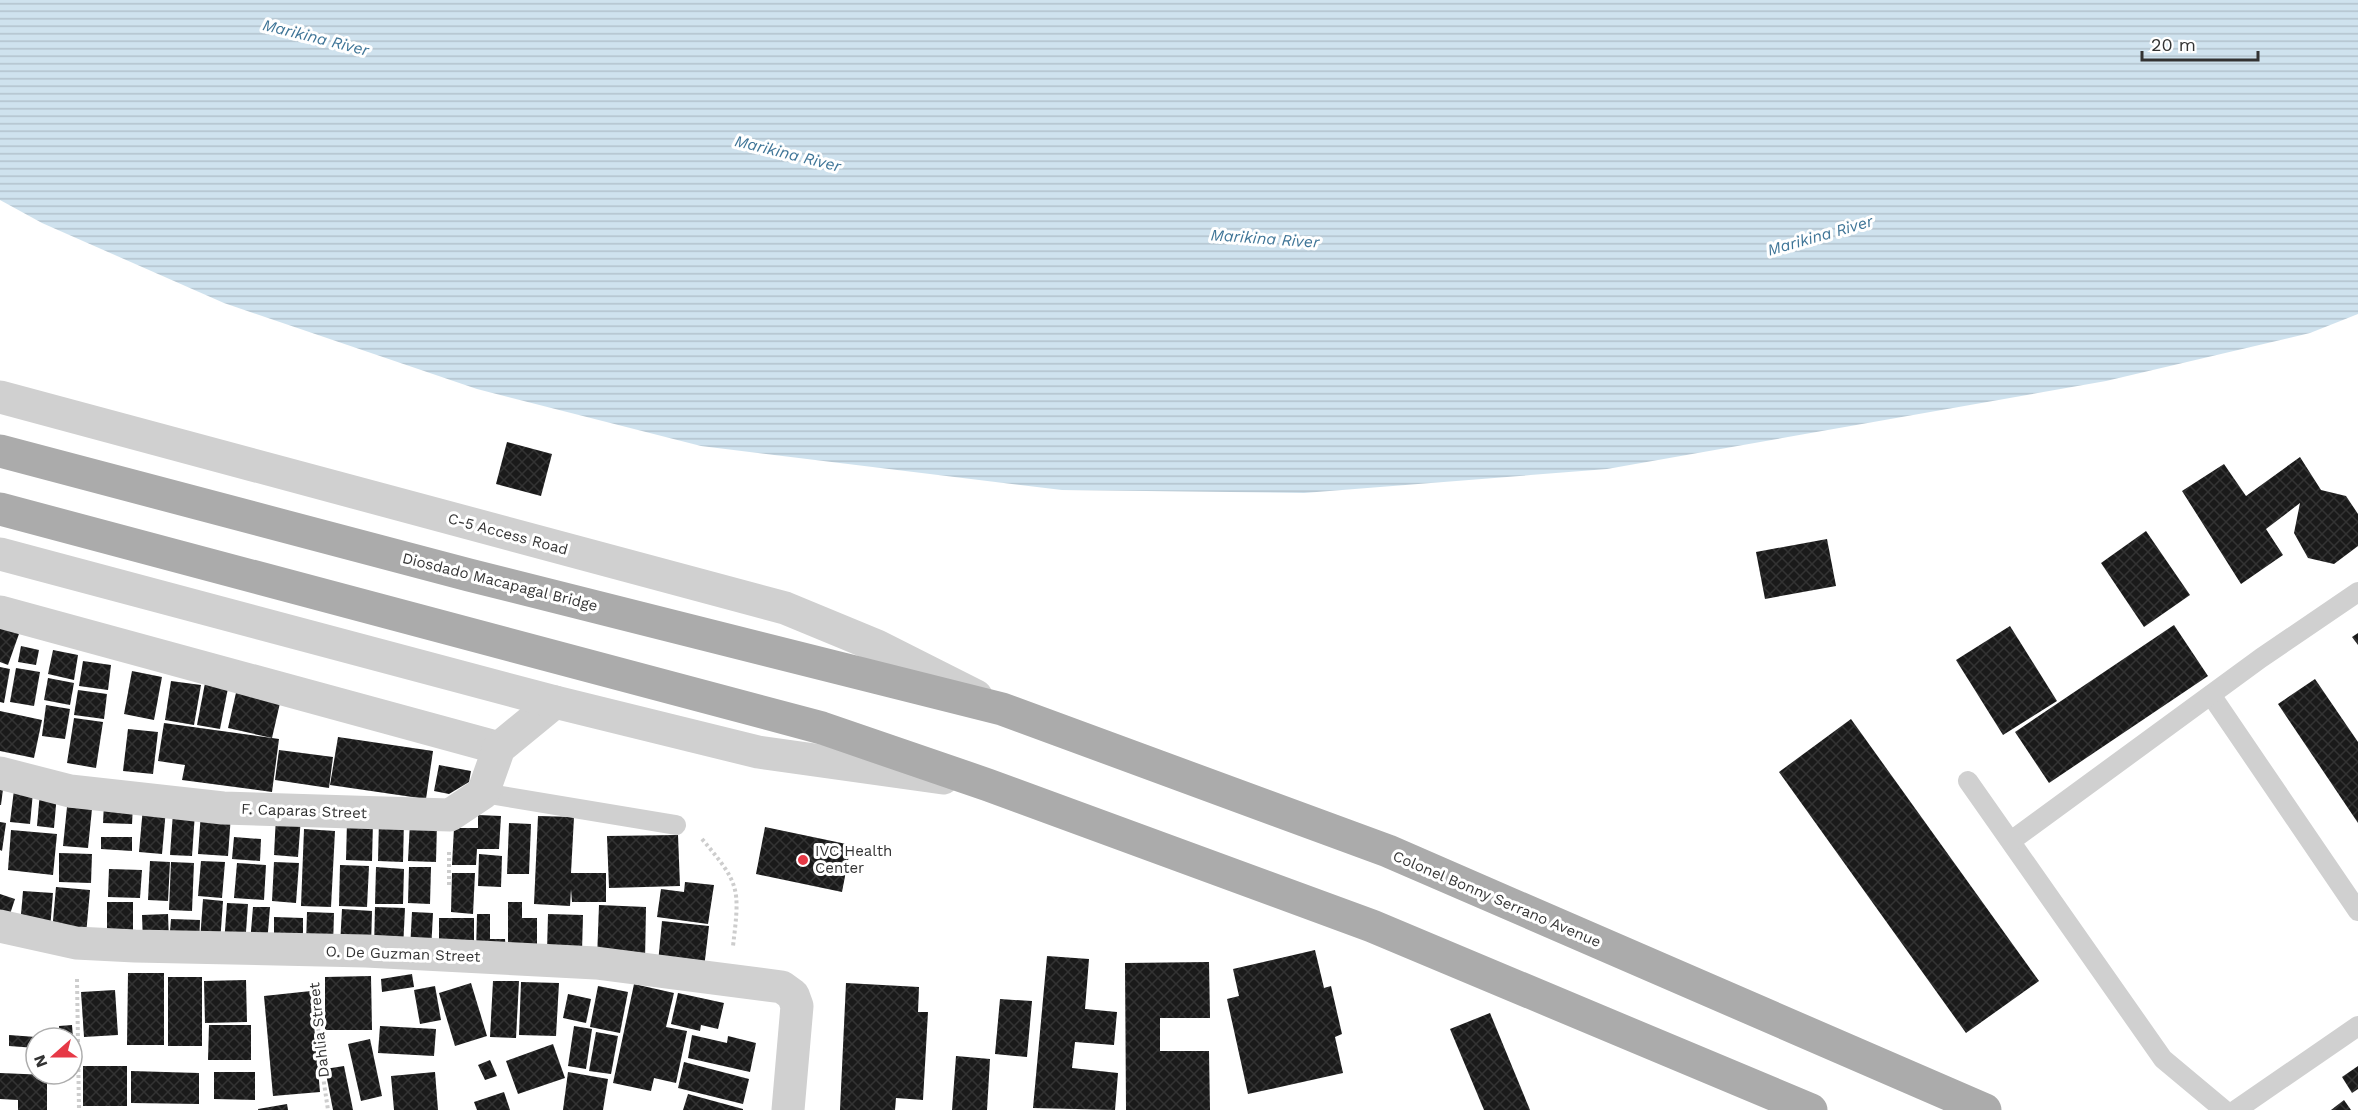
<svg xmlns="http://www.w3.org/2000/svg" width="2358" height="1110" font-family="'Work Sans',sans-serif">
<defs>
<pattern id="water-rules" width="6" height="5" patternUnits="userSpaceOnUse" patternTransform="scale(1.5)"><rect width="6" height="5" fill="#cfe2ee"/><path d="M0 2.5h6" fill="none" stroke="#b2c2cd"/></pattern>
<pattern id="building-cross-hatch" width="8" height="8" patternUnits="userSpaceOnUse" patternTransform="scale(1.5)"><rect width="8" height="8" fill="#1a1a1a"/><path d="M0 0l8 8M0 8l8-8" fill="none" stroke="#333"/></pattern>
</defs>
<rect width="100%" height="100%" fill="#fff"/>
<polygon fill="url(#water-rules)" points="0,0 2358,0 2358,314 2310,333 2106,381 1607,469 1304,493 1062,490 701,446 477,389 224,303 42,223 0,200"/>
<g fill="url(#building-cross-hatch)">
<polygon points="507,442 552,454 541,496 496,484"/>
<polygon points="2300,457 2321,490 2346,496 2358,514 2358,546 2334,564 2308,558 2294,533 2300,503 2266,529 2283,555 2241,584 2182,491 2224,464 2246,496"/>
<polygon points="2146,531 2190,595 2144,627 2101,563"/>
<polygon points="1827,539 1836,586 1765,599 1756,552"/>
<polygon points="0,624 20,631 8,665 0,662"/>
<polygon points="2174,625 2208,676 2049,783 2015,732"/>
<polygon points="2010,626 2057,701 2003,735 1956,660"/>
<polygon points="2358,633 2358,645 2352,637"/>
<polygon points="21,646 39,650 36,665 18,662"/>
<polygon points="53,650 78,655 74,680 48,674"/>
<polygon points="83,661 111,665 108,690 79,686"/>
<polygon points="0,667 10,669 4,703 0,702"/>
<polygon points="16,668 40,672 34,706 10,702"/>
<polygon points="132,671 162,677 154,720 124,714"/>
<polygon points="48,678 74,683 70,705 44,700"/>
<polygon points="206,678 229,683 220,729 197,725"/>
<polygon points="2315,679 2358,742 2358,823 2278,704"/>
<polygon points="171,681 201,685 194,725 165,720"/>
<polygon points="238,684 282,694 272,738 228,728"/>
<polygon points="78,690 107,694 104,719 74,715"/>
<polygon points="46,705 70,709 65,739 42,736"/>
<polygon points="0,711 42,720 34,758 0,751"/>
<polygon points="74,718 103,722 96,768 67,763"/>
<polygon points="1851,719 2039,981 1966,1033 1779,772"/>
<polygon points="164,723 279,739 272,792 182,780 185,765 158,761"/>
<polygon points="128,729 158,732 153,774 123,771"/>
<polygon points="338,737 433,751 426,799 330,785"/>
<polygon points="279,750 333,757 329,788 275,780"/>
<polygon points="439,765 471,771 469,782 449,794 434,791"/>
<polygon points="0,781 4,781 1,805 0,805"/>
<polygon points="14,790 33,792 30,824 10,822"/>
<polygon points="40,792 57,794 54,828 37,826"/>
<polygon points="104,804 133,805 132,824 103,823"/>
<polygon points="67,807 92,809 88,848 63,846"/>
<polygon points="143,807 166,809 162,854 139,852"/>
<polygon points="173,812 195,813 192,856 170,855"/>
<polygon points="201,812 231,815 228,856 198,854"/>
<polygon points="478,815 501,816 499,849 477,849 476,865 452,865 454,828 478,828"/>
<polygon points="276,816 301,817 298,857 274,855"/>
<polygon points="538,816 574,817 571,873 606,873 606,902 572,902 571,889 570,906 534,904"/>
<polygon points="379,820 404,821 403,862 378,861"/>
<polygon points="347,821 373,821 372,861 346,860"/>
<polygon points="0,822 6,823 2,851 0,850"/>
<polygon points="410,822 437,823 436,862 408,861"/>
<polygon points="509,823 531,824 529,874 507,874"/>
<polygon points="765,827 851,845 842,892 756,874"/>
<polygon points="304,829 335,831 331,907 301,906"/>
<polygon points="11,830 57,834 53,875 8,870"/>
<polygon points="678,835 680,886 609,888 607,836"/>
<polygon points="101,837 132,837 132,851 101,849"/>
<polygon points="234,837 261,839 260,861 232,859"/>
<polygon points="59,853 92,854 91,883 59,882"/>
<polygon points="479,854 502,856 501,887 478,886"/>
<polygon points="150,861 170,862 168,901 148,900"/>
<polygon points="201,861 225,862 222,898 198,896"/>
<polygon points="171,862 194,863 192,911 169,910"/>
<polygon points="274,862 299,863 296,903 272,901"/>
<polygon points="237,863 266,865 264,900 234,898"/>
<polygon points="340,865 369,866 367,907 339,906"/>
<polygon points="376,867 404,869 403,904 375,904"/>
<polygon points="409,867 431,867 430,904 408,903"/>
<polygon points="109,869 142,870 140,898 108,897"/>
<polygon points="452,873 475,873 473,914 451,912"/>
<polygon points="685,882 714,885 708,924 657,917 661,889 684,892"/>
<polygon points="56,887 90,890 86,935 52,932"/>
<polygon points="23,891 53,893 50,929 20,926"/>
<polygon points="0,894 15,899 8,920 0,917"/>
<polygon points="203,899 223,901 220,943 200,941"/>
<polygon points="107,902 133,902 133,940 107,939"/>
<polygon points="508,902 522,902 522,918 537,918 537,949 508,950"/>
<polygon points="227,903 248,904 245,946 224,944"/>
<polygon points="599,905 646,907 645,961 597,959"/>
<polygon points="253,907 270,907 267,944 250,943"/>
<polygon points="375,907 405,908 403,949 374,948"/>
<polygon points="342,909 372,911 371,946 340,945"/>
<polygon points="307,912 334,913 333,946 306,945"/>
<polygon points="412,912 433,913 431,951 410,950"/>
<polygon points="168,914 169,942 143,943 142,915"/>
<polygon points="477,914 490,914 490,939 505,939 506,952 476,953"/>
<polygon points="548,914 583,915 582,952 547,951"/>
<polygon points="274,917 303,918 303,945 274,943"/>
<rect x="439" y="918" width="35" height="33"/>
<polygon points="171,919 200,920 199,945 169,944"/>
<polygon points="662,921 709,926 704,968 658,963"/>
<polygon points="1315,950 1324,988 1331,986 1342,1034 1335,1037 1343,1073 1248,1094 1227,999 1239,996 1233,969"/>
<polygon points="1047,956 1089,959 1085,1009 1117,1012 1114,1045 1075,1042 1072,1068 1118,1073 1115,1110 1033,1108"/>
<polygon points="1209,962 1210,1018 1160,1018 1160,1051 1209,1051 1210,1110 1126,1110 1125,963"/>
<polygon points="128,973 164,973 164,1045 127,1045"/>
<polygon points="412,974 414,987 382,992 381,979"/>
<polygon points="371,976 372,1030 325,1030 325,977"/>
<rect x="168" y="977" width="34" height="69"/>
<polygon points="246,980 247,1022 205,1023 204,981"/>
<polygon points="493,981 519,981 516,1038 490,1037"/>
<polygon points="521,982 559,983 556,1036 519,1035"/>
<polygon points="471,983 487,1036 455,1046 439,993"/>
<polygon points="846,983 919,987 918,1012 928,1012 923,1100 896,1098 895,1110 840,1110"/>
<polygon points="634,984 674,993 666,1027 687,1031 676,1083 654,1078 651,1091 613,1083"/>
<polygon points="435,986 441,1020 420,1024 414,990"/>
<polygon points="598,986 628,992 620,1033 590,1027"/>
<polygon points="115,990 118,1035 84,1037 81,992"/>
<polygon points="311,991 320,1092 273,1096 264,996"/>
<polygon points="678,993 724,1003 718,1029 701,1025 700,1031 671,1024"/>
<polygon points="568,994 591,999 586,1023 563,1018"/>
<polygon points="1000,999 1032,1001 1027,1057 995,1054"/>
<polygon points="1490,1013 1530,1110 1484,1110 1450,1029"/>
<polygon points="72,1025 73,1038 60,1038 59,1026"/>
<polygon points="209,1025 251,1025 251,1060 208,1060"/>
<polygon points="380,1026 436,1029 434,1056 378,1053"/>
<polygon points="574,1026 592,1029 586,1069 568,1066"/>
<polygon points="596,1032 618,1036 611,1074 589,1071"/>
<polygon points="9,1035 36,1037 36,1048 9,1046"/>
<polygon points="692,1035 727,1043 728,1036 756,1043 750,1072 688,1058"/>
<polygon points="370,1039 382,1096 361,1101 348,1044"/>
<polygon points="553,1044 565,1078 518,1094 506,1061"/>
<polygon points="956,1056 990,1059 987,1110 952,1110"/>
<polygon points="490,1060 497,1076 485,1080 478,1065"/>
<polygon points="684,1062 749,1079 743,1104 678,1088"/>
<rect x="83" y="1066" width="44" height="40"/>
<polygon points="344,1066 353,1110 333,1110 325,1069"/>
<polygon points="2358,1066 2358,1089 2352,1093 2342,1077"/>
<polygon points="131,1071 199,1073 199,1104 131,1103"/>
<polygon points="214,1072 255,1072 255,1100 214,1099"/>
<polygon points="435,1072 438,1110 394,1110 391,1076"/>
<polygon points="568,1072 608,1079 603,1110 563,1110"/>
<polygon points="0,1073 47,1075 47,1110 18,1110 18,1100 0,1099"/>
<polygon points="504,1092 510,1110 477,1110 474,1102"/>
<polygon points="688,1094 743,1109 743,1110 683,1110"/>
<polygon points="2344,1100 2351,1110 2331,1110"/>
<polygon points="287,1104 288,1110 258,1110 258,1109"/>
</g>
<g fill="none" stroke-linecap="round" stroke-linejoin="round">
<g stroke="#cdcdcd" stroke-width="4" stroke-dasharray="3 3" stroke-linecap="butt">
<path d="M702 839C740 884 740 888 733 946"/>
<polyline points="449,885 449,852"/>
<polyline points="77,979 79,1110"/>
<polyline points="315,986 321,1063 328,1110"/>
</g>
<g stroke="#d0d0d0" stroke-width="20">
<polyline points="2211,695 2358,911"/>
<polyline points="1968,781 2163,1059 2224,1110"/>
<polyline points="483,793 676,825"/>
<polyline points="2011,841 2261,658 2358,592"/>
<polyline points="2236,1110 2358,1026"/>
</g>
<g stroke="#d0d0d0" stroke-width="33">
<polyline points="0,612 499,748"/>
<polyline points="0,773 70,791 223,808 450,815 483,793 499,748 555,702"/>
<polyline points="0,926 76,943 135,946 366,951 596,963 782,987 793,995 797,1006 788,1110"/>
</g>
<g stroke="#d0d0d0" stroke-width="33">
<polyline points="0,397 785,608 877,646 976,696"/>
<polyline points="0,554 555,702 758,752 943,778"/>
</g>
<g stroke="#ababab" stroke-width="33">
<polyline points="0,451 469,575 1002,709 1388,851 1985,1110"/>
<polyline points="0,509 822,728 988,785 1372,926 1811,1110"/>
</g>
</g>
<circle fill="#e63946" stroke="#fff" stroke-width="2" cx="803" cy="860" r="6"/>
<g text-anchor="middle" stroke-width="6" stroke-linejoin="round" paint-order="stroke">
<g font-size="15" fill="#333" stroke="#fff">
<text transform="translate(508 534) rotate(15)" y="5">C-5 Access Road</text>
<text transform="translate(500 582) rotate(14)" y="5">Diosdado Macapagal Bridge</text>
<text transform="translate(304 811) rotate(2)" y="5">F. Caparas Street</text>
<text transform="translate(1497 899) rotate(23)" y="5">Colonel Bonny Serrano Avenue</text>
<text transform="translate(403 954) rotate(2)" y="5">O. De Guzman Street</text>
<text transform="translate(319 1030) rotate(-96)" y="5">Dahlia Street</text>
</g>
<g font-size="15" fill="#333" stroke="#fff" text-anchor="start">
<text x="815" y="856">IVC Health<tspan x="815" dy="17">Center</tspan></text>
</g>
<g font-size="16" font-style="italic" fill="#3f7597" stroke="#fff">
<text transform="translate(316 37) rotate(14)" y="6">Marikina River</text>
<text transform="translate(788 153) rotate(14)" y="6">Marikina River</text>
<text transform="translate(1820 235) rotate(-16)" y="6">Marikina River</text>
<text transform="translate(1265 238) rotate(4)" y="6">Marikina River</text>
</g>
</g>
<g transform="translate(54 1056) rotate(249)"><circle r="28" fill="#ffffff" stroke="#adadad" stroke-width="1.5"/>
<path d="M0-4.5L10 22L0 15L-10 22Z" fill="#e63946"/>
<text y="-9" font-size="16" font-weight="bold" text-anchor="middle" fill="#333333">N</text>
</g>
<path d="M2142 51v9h116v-9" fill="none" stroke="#333333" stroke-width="3"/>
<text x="2151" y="51" font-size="18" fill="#333333" stroke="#ffffff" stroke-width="4.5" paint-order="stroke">20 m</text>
</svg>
